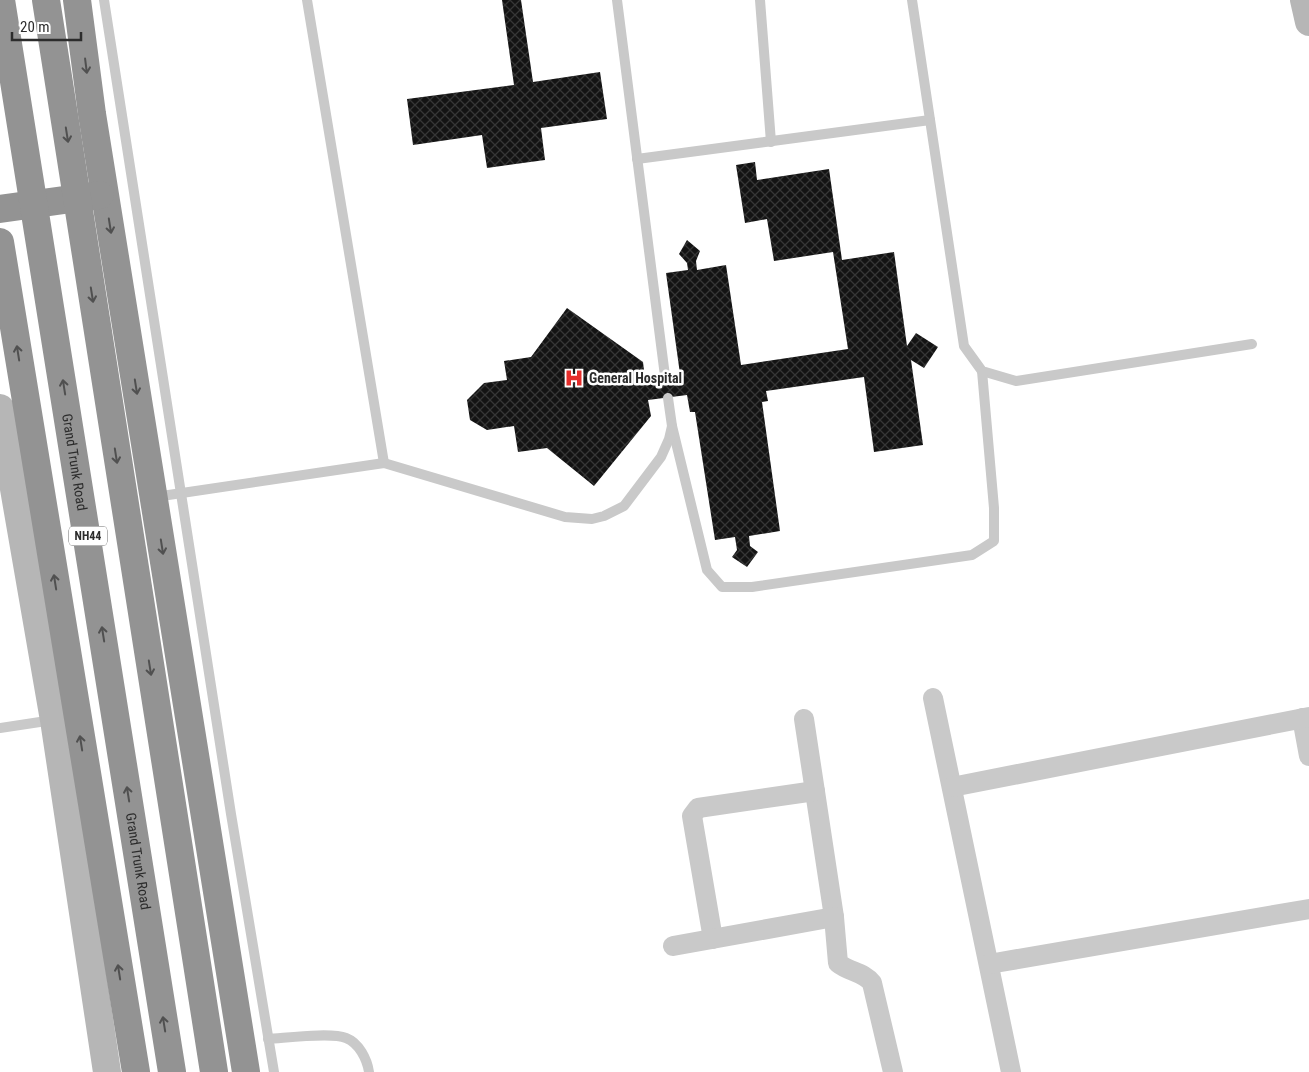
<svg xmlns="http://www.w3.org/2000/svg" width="1309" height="1072" font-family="'Roboto Condensed',sans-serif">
<defs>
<pattern id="building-cross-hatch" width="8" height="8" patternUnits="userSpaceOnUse" patternTransform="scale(1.25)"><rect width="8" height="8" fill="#131313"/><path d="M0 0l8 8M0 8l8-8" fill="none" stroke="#363636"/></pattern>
</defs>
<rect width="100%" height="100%" fill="#fff"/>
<g fill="url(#building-cross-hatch)">
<polygon points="502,0 521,0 533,82 600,72 607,119 541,128 545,160 487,168 482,135 413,145 407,99 514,85"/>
<polygon points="755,162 757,180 829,169 842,260 894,252 907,346 916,333 938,347 924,368 911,360 923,445 874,452 864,377 766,391 768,401 762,402 780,531 749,536 750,546 758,552 747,567 732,557 737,550 735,537 715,540 695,412 690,412 687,395 648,400 651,416 594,486 547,448 518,452 514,426 487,430 470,420 467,400 484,383 507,380 504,361 531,357 567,308 643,362 645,378 680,374 666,273 688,270 687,263 679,254 687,240 700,251 696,261 697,270 726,265 741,365 848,349 833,252 774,261 767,219 745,223 736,165"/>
</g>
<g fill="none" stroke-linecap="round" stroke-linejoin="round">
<g stroke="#c9c9c9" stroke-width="10">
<polyline points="104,0 231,814 274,1072"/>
<polyline points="307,0 384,463"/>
<polyline points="617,0 665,376"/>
<polyline points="760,0 771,142"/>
<polyline points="912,0 964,346 982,371 1016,381 1252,344"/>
<polyline points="637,159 930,120"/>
<polyline points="672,426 707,570 722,587 752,587 972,555 994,541 994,508 982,371"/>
<polyline points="155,497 384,463 565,517 592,519 604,516 624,506 661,457 669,439 672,426 668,398"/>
<polyline points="0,728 53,720"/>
<path d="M268 1039C286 1038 331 1032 346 1038 359 1043 367 1059 369 1072"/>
</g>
<g stroke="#c9c9c9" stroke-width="20">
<polyline points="933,698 1011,1072"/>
<polyline points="1302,718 1309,756"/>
<path d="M804 719 834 917 838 963C849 972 864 972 872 983L893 1072"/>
<polyline points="952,787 1309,717"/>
<polyline points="713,939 692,816 698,808 815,791"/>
<polyline points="673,946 834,917"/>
<polyline points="989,964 1309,909"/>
</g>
<g stroke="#b6b6b6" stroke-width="28">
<polyline points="1304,0 1309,22"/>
<polyline points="0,408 54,720 107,1072"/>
</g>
<g stroke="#939393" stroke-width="28">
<polyline points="77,0 92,114 246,1072"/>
<polyline points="0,209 100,195"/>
<polyline points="0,242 136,1072"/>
</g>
<g stroke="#939393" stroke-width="28">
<path id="s1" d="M1 0 172 1072"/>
<polyline points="46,0 214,1072"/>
</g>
</g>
<defs><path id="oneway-shaft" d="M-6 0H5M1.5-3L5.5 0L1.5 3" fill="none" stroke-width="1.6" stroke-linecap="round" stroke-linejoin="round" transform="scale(1.25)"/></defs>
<g stroke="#505050">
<use href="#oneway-shaft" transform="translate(86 66) rotate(83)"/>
<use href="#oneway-shaft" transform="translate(67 135) rotate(81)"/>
<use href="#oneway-shaft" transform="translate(110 226) rotate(81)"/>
<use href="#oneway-shaft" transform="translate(92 295) rotate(81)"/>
<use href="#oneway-shaft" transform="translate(18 353) rotate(-99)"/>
<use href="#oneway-shaft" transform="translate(64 387) rotate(-99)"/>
<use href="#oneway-shaft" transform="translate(136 387) rotate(81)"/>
<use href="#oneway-shaft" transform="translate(116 456) rotate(81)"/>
<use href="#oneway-shaft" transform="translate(162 547) rotate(81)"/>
<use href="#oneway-shaft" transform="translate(55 582) rotate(-99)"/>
<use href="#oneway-shaft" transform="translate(103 634) rotate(-99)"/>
<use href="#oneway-shaft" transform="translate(150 668) rotate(81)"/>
<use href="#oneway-shaft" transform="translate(81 743) rotate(-99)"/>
<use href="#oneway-shaft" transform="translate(128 794) rotate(-99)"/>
<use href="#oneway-shaft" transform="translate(119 972) rotate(-99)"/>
<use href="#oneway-shaft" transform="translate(164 1024) rotate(-99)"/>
</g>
<defs>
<g id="hospital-bare" transform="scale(1.5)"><path d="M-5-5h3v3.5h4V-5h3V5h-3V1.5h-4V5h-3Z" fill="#e52e2b" stroke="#fff" stroke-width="2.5" paint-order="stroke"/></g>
</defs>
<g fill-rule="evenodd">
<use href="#hospital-bare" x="574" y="378"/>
</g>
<g text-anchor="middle" stroke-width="5" stroke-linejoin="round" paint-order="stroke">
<rect fill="#fff" stroke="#6b6b6b" stroke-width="1" x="69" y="526.5" width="38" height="19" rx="4"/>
<g font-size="12" font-weight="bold" fill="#2c2c2c">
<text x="88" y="540">NH44</text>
</g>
<g font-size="14" font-weight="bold" fill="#2c2c2c" stroke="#fff" text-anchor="start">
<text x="589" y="383">General Hospital</text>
</g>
<g font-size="14" fill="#2c2c2c" stroke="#fff">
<text dy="5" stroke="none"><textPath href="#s1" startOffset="468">Grand Trunk Road</textPath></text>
<text dy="5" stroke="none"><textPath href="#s1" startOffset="872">Grand Trunk Road</textPath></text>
</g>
</g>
<path d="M12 32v8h69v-8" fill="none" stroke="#2c2c2c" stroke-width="2.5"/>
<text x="20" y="32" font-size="15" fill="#2c2c2c" stroke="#ffffff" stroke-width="4" paint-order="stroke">20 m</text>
</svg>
